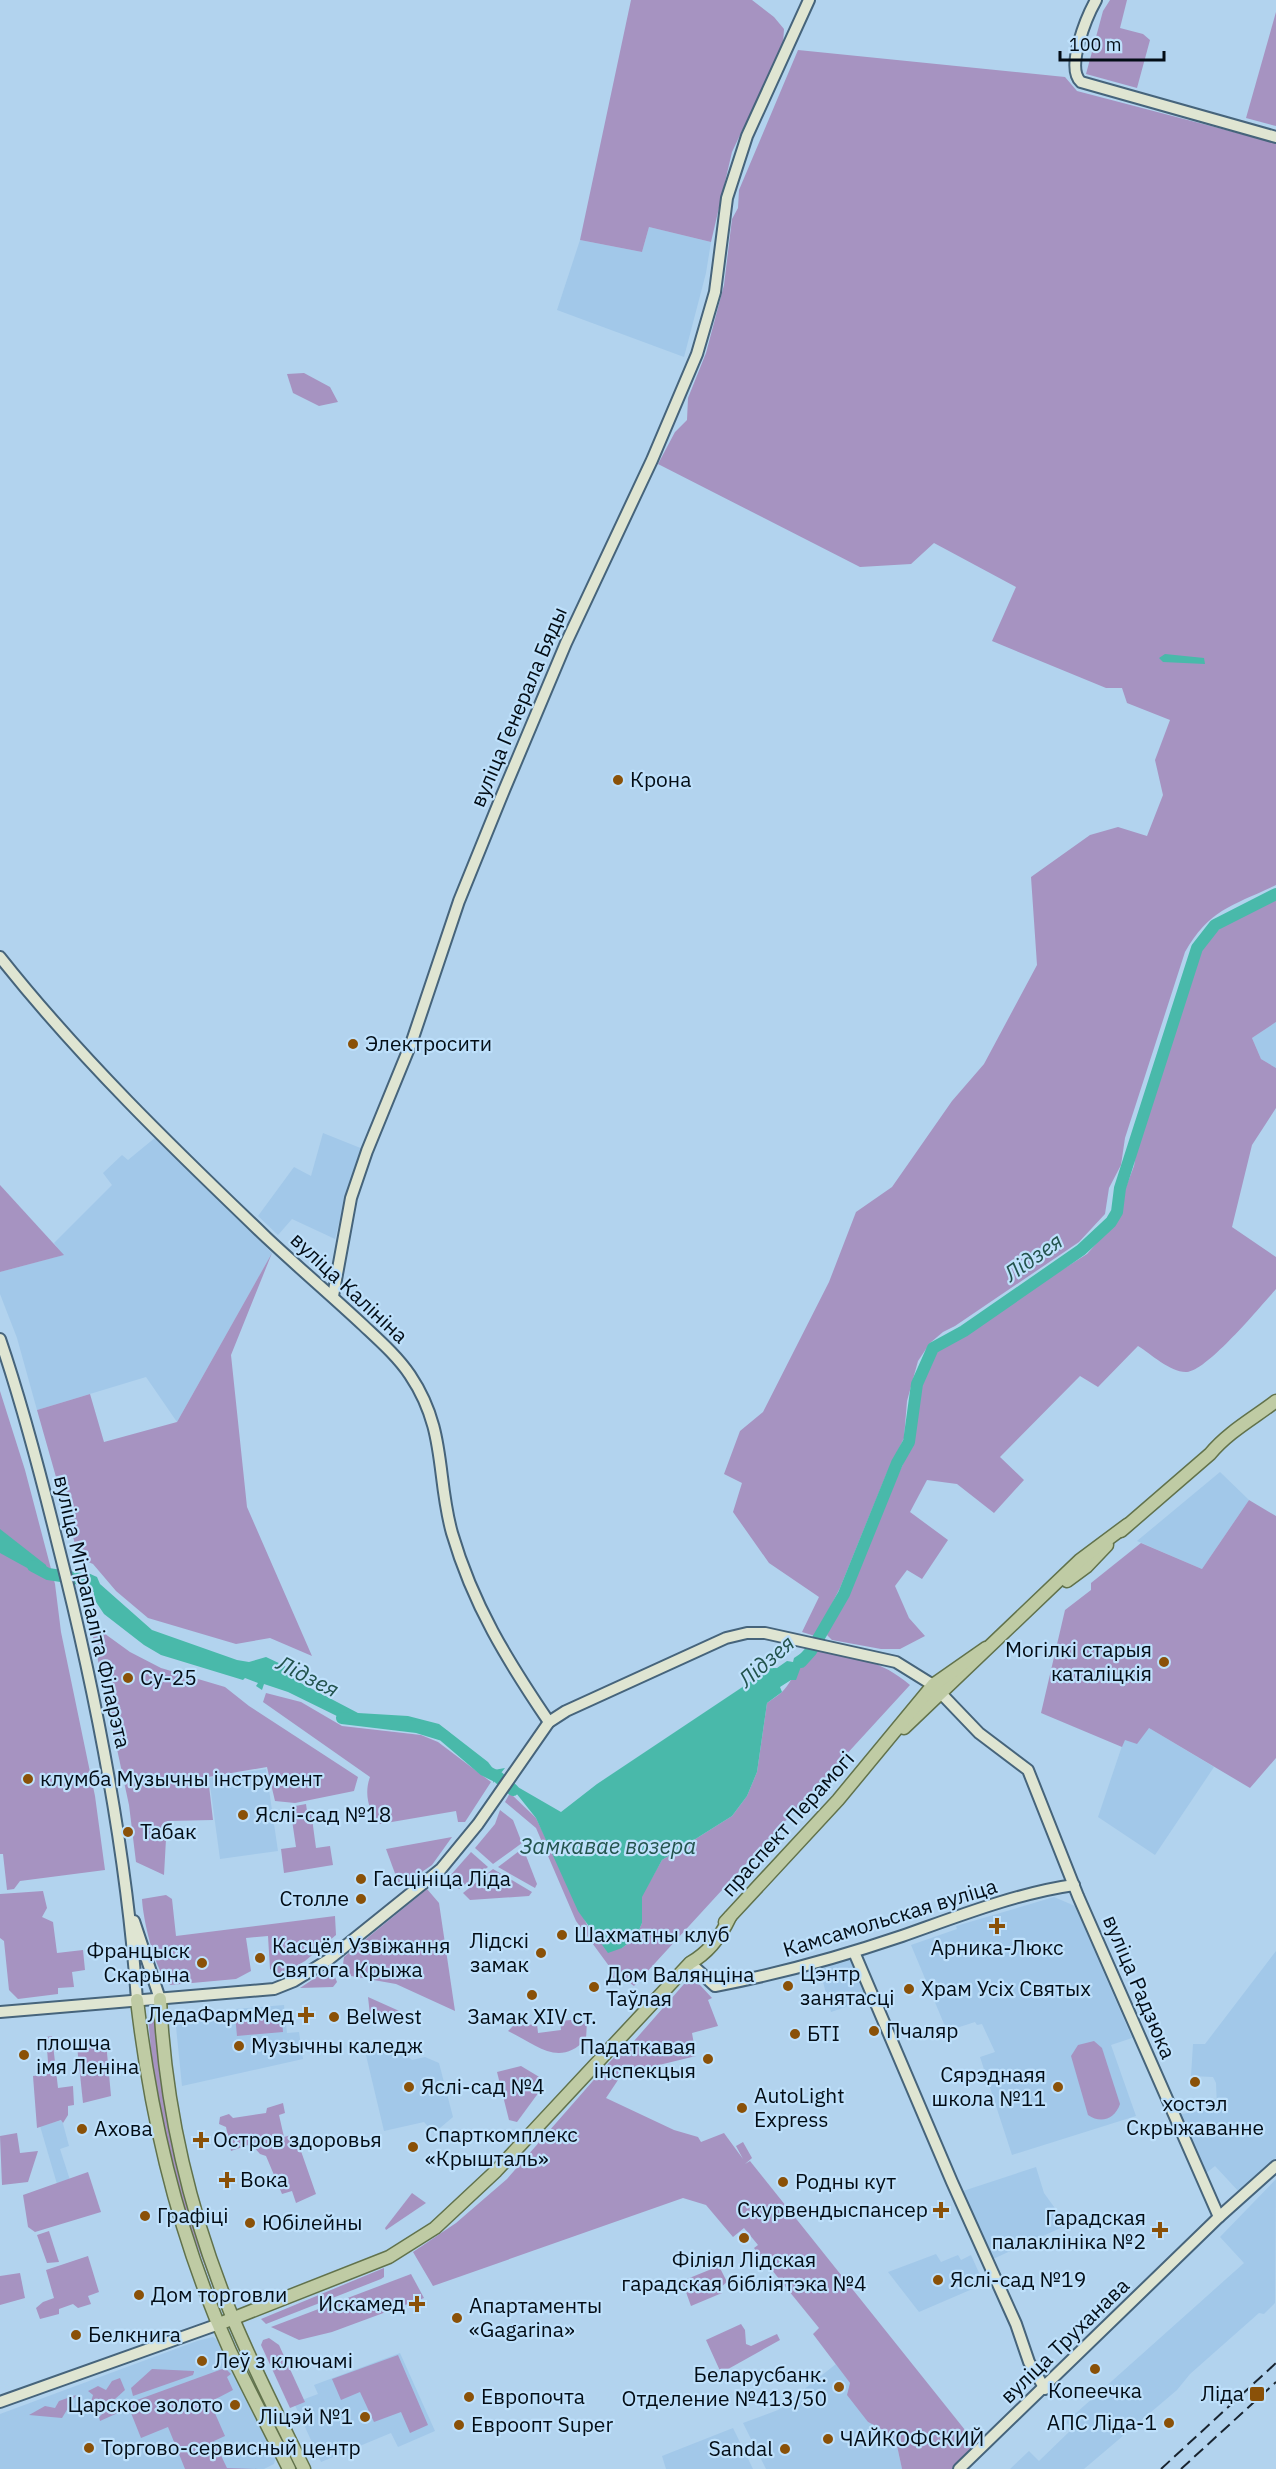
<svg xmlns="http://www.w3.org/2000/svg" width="1276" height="2469" font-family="'IBM Plex Sans',sans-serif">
<rect width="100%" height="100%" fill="#b2d3ee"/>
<g fill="#a2c8e9">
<polygon points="649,227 711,242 706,273 684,357 557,310 580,240 642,252"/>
<polygon points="1276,1022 1276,1068 1261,1059 1252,1038"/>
<polygon points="323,1133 363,1149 346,1195 335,1239 292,1219 278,1235 258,1216 294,1167 311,1176"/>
<polygon points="156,1137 272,1253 177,1422 146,1377 37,1410 17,1338 0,1294 0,1272 63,1255 54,1243 112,1185 103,1173 122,1155 128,1160"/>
<polygon points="1220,1472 1249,1500 1202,1569 1137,1541"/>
<polygon points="1149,1728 1214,1767 1155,1855 1098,1817 1124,1740"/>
<polygon points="266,1769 278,1851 220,1859 209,1778"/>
<polygon points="1054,1897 1075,1906 1132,2038 1111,2045 1136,2116 1012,2155 980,2057 995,2052 982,2024 977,2025 975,2022 947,2031 911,1945 957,1929 956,1926"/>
<polygon points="1276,1951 1276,2158 1240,2193 1215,2166 1205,2174 1176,2115 1217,2108 1216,2083 1213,2077 1191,2076 1193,2044 1205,2044"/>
<polygon points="844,1959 852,1961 869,1999 831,2012 819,1967"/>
<polygon points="284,2005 287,2033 299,2032 303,2059 182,2086 175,2017 177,2014"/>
<polygon points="403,2043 407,2056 412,2060 425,2057 439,2063 453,2117 434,2133 424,2122 384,2131 365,2051"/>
<polygon points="62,2120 69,2146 60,2149 70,2180 57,2184 40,2126"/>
<polygon points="1036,2167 1044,2193 1067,2225 993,2259 963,2191"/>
<polygon points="1276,2179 1275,2303 1264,2314 1259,2313 1190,2374 1177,2390 1084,2469 1010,2469 1029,2451 1039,2461 1072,2429 1066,2422 1244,2263 1220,2237"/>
<polygon points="936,2254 941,2262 958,2255 961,2260 971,2255 984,2284 919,2312 888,2272"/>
<polygon points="213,2337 219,2341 277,2453 274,2464 264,2469 0,2469 0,2414 197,2341"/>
<polygon points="400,2353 435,2431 398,2447 391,2433 321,2462 294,2403 318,2394 314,2385"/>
<polygon points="836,2364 850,2383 868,2422 889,2433 896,2441 902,2469 766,2469 743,2423 778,2410"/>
<polygon points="733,2428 753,2469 666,2469 662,2456"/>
</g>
<g fill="#a693c1">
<polygon points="631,0 752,0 774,17 784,29 783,44 732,152 711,242 649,227 642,252 580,240"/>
<polygon points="1110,0 1127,0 1120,28 1143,34 1150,40 1137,88 1086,74 1103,11"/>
<polygon points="1276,12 1276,126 1246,118"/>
<path d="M798 50 1065 77 1077 91 1276 143V885C1234 905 1209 909 1185 952L1125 1138 1121 1165 1109 1188 1105 1214 1079 1242 955 1326 943 1332 930 1343 918 1361 907 1401 904 1438 886 1475 840 1588 815 1636 802 1632 819 1597 769 1563 733 1512 742 1483 724 1474 740 1431 763 1412 829 1282 856 1212 892 1187 952 1101 984 1064 1037 965 1031 877 1090 835 1118 827 1147 836 1163 795 1155 760 1170 720 1127 703 1122 688H1106L992 641 1016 587 934 543 911 564 860 567 658 464 675 432 687 420 688 398 706 353 724 285 732 219 738 208 739 190Z"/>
<polygon points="304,373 330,387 338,402 319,406 293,393 287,374"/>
<path d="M1276 898V1022L1252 1038 1261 1059 1276 1068V1108L1252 1145 1232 1227 1276 1257V1289C1261 1306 1207 1371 1187 1372 1171 1373 1151 1354 1138 1346L1098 1387 1080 1376 1000 1457 1024 1480 994 1513 957 1484 927 1480 910 1512 948 1540 922 1579 907 1570 895 1586 909 1618 925 1636 900 1649H881L832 1640 827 1635 914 1439C917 1408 919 1377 935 1350L1087 1254 1120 1217 1124 1192 1134 1166 1138 1142 1198 955C1214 924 1246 913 1276 898Z"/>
<polygon points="0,1185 64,1255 0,1272"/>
<polygon points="272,1253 231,1355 247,1507 312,1656 270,1638 236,1644 148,1618 116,1591 93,1564 79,1558 37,1410 90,1394 104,1442 177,1422"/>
<polygon points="0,1391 25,1470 55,1584 61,1632 95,1796 105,1870 20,1881 14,1889 7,1890 3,1854 0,1854"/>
<polygon points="1249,1500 1276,1516 1276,1758 1250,1788 1149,1728 1137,1744 1125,1740 1122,1747 1041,1713 1065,1610 1091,1590 1091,1583 1141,1543 1202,1569"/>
<polygon points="90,1623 130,1652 161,1668 225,1687 249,1706 358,1777 354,1791 295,1803 275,1801 267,1767 208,1777 213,1820 167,1821 164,1875 136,1862 129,1805"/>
<path d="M820 1650C856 1658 881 1660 910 1685L634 1986 620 1975 612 1985 609 1966 576 1921 536 1828 505 1802 510 1793 536 1818 589 1929 606 1947 622 1948 636 1937 642 1923 641 1897 662 1860 732 1816 747 1796 757 1772 767 1703C772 1699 778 1696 782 1692 795 1679 801 1654 820 1650Z"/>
<path d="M266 1693 301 1702 342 1726 421 1735 438 1742 491 1782 465 1822H458L456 1811 380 1824C368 1811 364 1793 370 1777L263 1702Z"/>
<polygon points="306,1804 307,1811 311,1811 316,1848 330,1846 333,1865 284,1873 281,1849 296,1847 290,1807"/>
<polygon points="500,1810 513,1820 522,1843 493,1864 475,1848 495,1824"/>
<polygon points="452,1837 432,1865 400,1887 386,1849"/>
<polygon points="523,1848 537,1884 535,1888 498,1867"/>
<polygon points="471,1852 488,1867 459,1889 449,1877"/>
<polygon points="493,1869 532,1892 529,1896 470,1900 463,1893"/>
<polygon points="427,1889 439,1903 455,2011 396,1984 351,1976 343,1964 344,1957"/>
<polygon points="43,1891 47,1908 42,1917 53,1922 57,1953 83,1950 85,1970 72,1972 74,1987 58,1988 58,1994 18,1999 9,1990 4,1941 0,1938 0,1894"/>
<path d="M166 1895 172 1899 176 1936 335 1916 336 1935 305 1961 279 1976 270 1969 268 1936 246 1938 251 1971 236 1979 170 1985C155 1972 143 1920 142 1899Z"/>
<polygon points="327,1970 335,1977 337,1982 333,1987 300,1988"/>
<polygon points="691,1981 700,1985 712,1998 708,2000 718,2026 692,2033 696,2056 622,2074 606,2098 674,2130 698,2137 701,2142 724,2133 743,2159 736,2146 743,2142 752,2158 745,2164 750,2161 977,2445 953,2469 902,2469 896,2441 889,2433 868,2422 847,2395 850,2383 813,2334 819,2328 754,2248 758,2245 744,2228 733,2237 706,2205 683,2198 433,2286 413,2252 456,2223 507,2179 606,2066 623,2048 634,2041 684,1984"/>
<polygon points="368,1997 406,2014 382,2019 378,2014 370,2015"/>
<polygon points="281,2010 283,2032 237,2036 235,2015"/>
<path d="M152 2014 156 2018C162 2087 171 2144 189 2211 195 2233 221 2291 220 2306L178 2195 156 2099 148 2018Z"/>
<path d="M582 2019 583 2022H587L586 2039C559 2068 537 2045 508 2031L513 2026 537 2024 538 2033 561 2030 560 2021Z"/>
<polygon points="52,2036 58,2088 73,2086 74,2105 68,2106 68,2115 63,2123 61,2120 37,2128 33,2076 49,2074 46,2037"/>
<path d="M1094 2041 1102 2048 1120 2104C1115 2119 1101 2124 1088 2115L1071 2056 1078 2045Z"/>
<polygon points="106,2042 111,2096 83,2103 77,2046"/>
<polygon points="521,2066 541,2078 542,2088 517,2122 509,2120 497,2072"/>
<polygon points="283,2103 285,2113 279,2115 284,2137 295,2134 316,2194 296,2203 292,2191 282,2194 266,2156 260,2154 251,2144 231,2151 226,2127 219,2124 220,2117 229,2114 233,2118 266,2113 267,2108"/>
<polygon points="17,2133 20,2153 38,2151 28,2182 2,2185 0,2136"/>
<polygon points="88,2172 101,2212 35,2232 28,2227 23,2195"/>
<polygon points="412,2193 426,2203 386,2230 385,2228"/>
<polygon points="49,2231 59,2262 47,2263 37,2235"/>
<polygon points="88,2256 99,2292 88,2296 91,2304 78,2308 73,2304 59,2309 59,2314 40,2319 36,2308 43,2302 54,2298 46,2270"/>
<polygon points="719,2266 727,2282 721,2287 722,2293 691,2306 682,2281"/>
<polygon points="384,2268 384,2277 381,2279 266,2324 261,2319"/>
<polygon points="20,2273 25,2298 0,2305 0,2276"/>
<polygon points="411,2274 424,2298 332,2332 299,2340 271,2327"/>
<polygon points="741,2324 745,2330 746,2344 751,2346 777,2334 780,2340 721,2373 706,2340"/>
<polygon points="269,2338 279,2345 305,2402 290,2408 261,2345 263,2340"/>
<polygon points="398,2355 428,2425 410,2433 401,2412 374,2422 360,2392 341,2400 332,2379"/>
<polygon points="225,2368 231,2374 227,2377 233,2390 210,2402 225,2436 214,2441 227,2468 258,2469 185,2469 168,2427 141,2438 129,2408 100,2421 99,2417 104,2412"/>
<polygon points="152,2369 194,2371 194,2372 193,2375 133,2396 131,2388"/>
<polygon points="120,2378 125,2390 105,2408 95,2411 96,2404 91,2402 93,2395 88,2391 98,2386 106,2390 112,2381"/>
<polygon points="76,2395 62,2418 29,2415 45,2406 55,2408 59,2401"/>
</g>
<g fill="#49b9aa">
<polygon points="1165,654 1204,658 1205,664 1163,662 1159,658"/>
<polygon points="0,1529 46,1565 49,1580 0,1553"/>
<polygon points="88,1573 97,1577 100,1584 152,1630 237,1660 249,1662 266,1657 285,1666 295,1680 358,1713 408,1716 439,1724 488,1762 494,1770 505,1768 493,1783 494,1777 438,1732 417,1726 345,1720 288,1692 264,1684 262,1690 256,1686 258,1683 245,1678 243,1680 161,1655 144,1645 104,1614 94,1599 94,1592 85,1584 82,1584 79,1574"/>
<polygon points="806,1650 814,1651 803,1661 796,1680 791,1680 780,1687 782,1692 767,1703 757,1772 747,1796 732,1816 662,1860 642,1897 642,1923 636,1937 622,1948 608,1953 578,1911 536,1818 512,1788 516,1786 561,1812 597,1784 759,1676 766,1668 777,1668 787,1661 793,1662 794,1658"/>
</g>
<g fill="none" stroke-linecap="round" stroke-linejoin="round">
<g stroke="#49b9aa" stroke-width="12">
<polyline points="33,1566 48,1574 88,1580 92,1586"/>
<polyline points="801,1662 811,1651 844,1594 897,1463 909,1442 917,1384 933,1348 964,1331 1081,1250 1111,1222 1117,1212 1120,1188 1197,948 1215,925 1276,894"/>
<polyline points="342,1718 417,1727 443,1735 484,1770 498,1777 513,1790"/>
</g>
<g stroke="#46647b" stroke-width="14">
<g id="secondary">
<path d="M1096 0C1087 16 1065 68 1081 82L1276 137"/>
<path d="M0 957C80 1058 174 1149 267 1238 299 1268 332 1296 364 1326 380 1341 398 1357 410 1375 447 1430 436 1476 452 1533 473 1605 507 1660 549 1722"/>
<polyline points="333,1296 351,1198 367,1151 412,1041 459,901 500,800 566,643 652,460 697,354 715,292 727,198 747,136 809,0"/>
<path d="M0 1339C23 1406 41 1476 58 1545 96 1694 126 1846 137 2000"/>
<polyline points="134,1921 160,1999"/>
<polyline points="854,1952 952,2182 1016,2324 1029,2362 1045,2389"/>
<path d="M690 1963 715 1986C779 1974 840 1957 902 1936 956 1917 1017 1893 1074 1885"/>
<polyline points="0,2012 274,1989 294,1981 328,1960 441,1869 478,1824 549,1722 566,1711 726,1638 747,1633 765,1633 896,1662 933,1685 979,1733 1028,1770 1078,1896 1219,2217"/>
<polyline points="0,2402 219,2324"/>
<polyline points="959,2469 1219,2217 1276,2166"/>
</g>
</g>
<g stroke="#61724b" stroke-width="15">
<g id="primary">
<path d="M1121 1531 1210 1454C1228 1432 1254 1418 1276 1401"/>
<polyline points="1067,1581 1086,1567 1107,1545"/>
<polyline points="904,1728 1080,1560 1127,1525"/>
<polyline points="725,1922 838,1800 933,1685 986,1648"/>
<path d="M160 1999C165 2110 191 2218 234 2321 255 2371 280 2420 304 2469"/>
<path d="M137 2000C151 2121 179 2239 230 2351 249 2391 270 2430 289 2469"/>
<path d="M219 2324 389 2257 435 2228 496 2171 690 1963C708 1953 721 1936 730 1917"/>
</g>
</g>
<use href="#secondary" stroke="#dfe5d2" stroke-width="10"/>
<use href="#primary" stroke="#bfcba4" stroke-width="12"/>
<g stroke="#182430" stroke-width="2" stroke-dasharray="12 6" stroke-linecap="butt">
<polyline points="1161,2469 1276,2363"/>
<polyline points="1181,2469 1276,2382"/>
</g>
</g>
<g fill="#8a5108" stroke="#bee0fb" stroke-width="2">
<circle cx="618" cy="780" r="6"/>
<circle cx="353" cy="1044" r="6"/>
<circle cx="1164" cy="1662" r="6"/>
<circle cx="128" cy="1678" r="6"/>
<circle cx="28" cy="1779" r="6"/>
<circle cx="243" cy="1815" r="6"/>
<circle cx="128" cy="1832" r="6"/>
<circle cx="361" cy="1879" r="6"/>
<circle cx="361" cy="1899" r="6"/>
<path d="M994 1917h6v6h6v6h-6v6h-6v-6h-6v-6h6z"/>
<circle cx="562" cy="1935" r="6"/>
<circle cx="541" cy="1953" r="6"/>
<circle cx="260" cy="1958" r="6"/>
<circle cx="202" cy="1963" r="6"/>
<circle cx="788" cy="1986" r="6"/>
<circle cx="594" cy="1987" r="6"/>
<circle cx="909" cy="1989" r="6"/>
<circle cx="532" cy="1995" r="6"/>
<path d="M303 2006h6v6h6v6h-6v6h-6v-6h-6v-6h6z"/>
<circle cx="334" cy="2017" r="6"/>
<circle cx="874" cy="2031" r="6"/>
<circle cx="795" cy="2034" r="6"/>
<circle cx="239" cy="2046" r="6"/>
<circle cx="24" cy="2055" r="6"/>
<circle cx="708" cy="2059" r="6"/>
<circle cx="1195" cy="2082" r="6"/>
<circle cx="409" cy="2087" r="6"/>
<circle cx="1058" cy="2087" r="6"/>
<circle cx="742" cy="2108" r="6"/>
<circle cx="82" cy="2129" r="6"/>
<path d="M198 2131h6v6h6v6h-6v6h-6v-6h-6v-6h6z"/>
<circle cx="413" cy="2147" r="6"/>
<path d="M224 2171h6v6h6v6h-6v6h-6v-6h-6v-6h6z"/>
<circle cx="783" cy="2182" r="6"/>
<path d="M938 2201h6v6h6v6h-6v6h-6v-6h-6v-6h6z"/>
<circle cx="145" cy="2216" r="6"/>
<circle cx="250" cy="2223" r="6"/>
<path d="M1157 2221h6v6h6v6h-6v6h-6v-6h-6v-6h6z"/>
<circle cx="744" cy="2238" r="6"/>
<circle cx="938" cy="2280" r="6"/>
<circle cx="139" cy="2295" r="6"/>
<path d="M414 2295h6v6h6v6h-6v6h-6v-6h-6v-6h6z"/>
<circle cx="457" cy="2318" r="6"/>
<circle cx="76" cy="2335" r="6"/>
<circle cx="202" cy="2361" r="6"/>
<circle cx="1095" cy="2369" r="6"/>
<circle cx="839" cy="2387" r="6"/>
<rect x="1249" y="2386" width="16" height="16" rx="3"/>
<circle cx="469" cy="2397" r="6"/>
<circle cx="235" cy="2405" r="6"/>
<circle cx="365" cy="2417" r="6"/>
<circle cx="1169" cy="2423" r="6"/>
<circle cx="459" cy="2425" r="6"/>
<circle cx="828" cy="2439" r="6"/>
<circle cx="89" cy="2448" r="6"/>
<circle cx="785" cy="2449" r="6"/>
</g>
<g text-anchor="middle" stroke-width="4.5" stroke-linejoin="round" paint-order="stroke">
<g font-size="21" fill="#030d16" stroke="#bee0fb">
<text transform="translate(519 707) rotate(-67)" y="7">вуліца Генерала Бяды</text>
<text transform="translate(349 1288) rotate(43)" y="7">вуліца Калініна</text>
<text transform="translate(92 1612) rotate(77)" y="7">вуліца Мітрапаліта Філарэта</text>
<text transform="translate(788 1824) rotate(-48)" y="7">праспект Перамогі</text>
<text transform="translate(890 1918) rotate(-17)" y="7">Камсамольская вуліца</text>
<text transform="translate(1139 1987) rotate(67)" y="7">вуліца Радзюка</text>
<text transform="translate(1065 2341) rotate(-44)" y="7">вуліца Труханава</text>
</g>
<g font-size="21" fill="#030d16" stroke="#bee0fb" text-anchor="start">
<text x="630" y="787">Крона</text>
<text x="365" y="1051">Электросити</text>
<text x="1152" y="1657" text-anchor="end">Могілкі старыя<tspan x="1152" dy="24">каталіцкія</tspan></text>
<text x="140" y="1685">Су-25</text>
<text x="40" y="1786">клумба Музычны інструмент</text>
<text x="255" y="1822">Яслі-сад №18</text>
<text x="140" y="1839">Табак</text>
<text x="373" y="1886">Гасцініца Ліда</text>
<text x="349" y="1906" text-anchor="end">Столле</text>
<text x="574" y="1942">Шахматны клуб</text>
<text x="529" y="1948" text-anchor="end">Лідскі<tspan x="529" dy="24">замак</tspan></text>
<text x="272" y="1953">Касцёл Узвіжання<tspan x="272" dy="24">Святога Крыжа</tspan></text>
<text x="997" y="1955" text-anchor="middle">Арника-Люкс</text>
<text x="190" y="1958" text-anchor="end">Францыск<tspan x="190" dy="24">Скарына</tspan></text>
<text x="800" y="1981">Цэнтр<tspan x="800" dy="24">занятасці</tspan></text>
<text x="606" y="1982">Дом Валянціна<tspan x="606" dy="24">Таўлая</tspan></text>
<text x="921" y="1996">Храм Усіх Святых</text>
<text x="294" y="2022" text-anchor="end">ЛедаФармМед</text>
<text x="346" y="2024">Belwest</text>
<text x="532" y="2024" text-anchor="middle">Замак XIV ст.</text>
<text x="886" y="2038">Пчаляр</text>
<text x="807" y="2041">БТІ</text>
<text x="36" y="2050">плошча<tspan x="36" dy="24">імя Леніна</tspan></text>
<text x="251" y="2053">Музычны каледж</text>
<text x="696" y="2054" text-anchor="end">Падаткавая<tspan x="696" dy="24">інспекцыя</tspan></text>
<text x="1046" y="2082" text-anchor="end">Сярэднаяя<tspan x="1046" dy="24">школа №11</tspan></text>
<text x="421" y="2094">Яслі-сад №4</text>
<text x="754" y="2103">AutoLight<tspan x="754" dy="24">Express</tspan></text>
<text x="1195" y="2111" text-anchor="middle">хостэл<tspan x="1195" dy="24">Скрыжаванне</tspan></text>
<text x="94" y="2136">Ахова</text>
<text x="425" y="2142">Спарткомплекс<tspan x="425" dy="24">«Крышталь»</tspan></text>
<text x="213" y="2147">Остров здоровья</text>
<text x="240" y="2187">Вока</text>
<text x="795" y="2189">Родны кут</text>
<text x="928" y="2217" text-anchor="end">Скурвендыспансер</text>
<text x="157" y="2223">Графіці</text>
<text x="1146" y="2225" text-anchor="end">Гарадская<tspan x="1146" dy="24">палаклініка №2</tspan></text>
<text x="262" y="2230">Юбілейны</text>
<text x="744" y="2267" text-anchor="middle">Філіял Лідская<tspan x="744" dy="24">гарадская бібліятэка №4</tspan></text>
<text x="950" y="2287">Яслі-сад №19</text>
<text x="151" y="2302">Дом торговли</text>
<text x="405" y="2311" text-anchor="end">Искамед</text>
<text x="469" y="2313">Апартаменты<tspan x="469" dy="24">«Gagarina»</tspan></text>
<text x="88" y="2342">Белкнига</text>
<text x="214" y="2368">Леў з ключамі</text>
<text x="827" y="2382" text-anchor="end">Беларусбанк.<tspan x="827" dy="24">Отделение №413/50</tspan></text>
<text x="1095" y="2398" text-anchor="middle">Копеечка</text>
<text x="1244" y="2401" text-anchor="end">Ліда</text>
<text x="481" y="2404">Европочта</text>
<text x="223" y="2412" text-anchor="end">Царское золото</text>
<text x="353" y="2424" text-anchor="end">Ліцэй №1</text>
<text x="1157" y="2430" text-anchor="end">АПС Ліда-1</text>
<text x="471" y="2432">Евроопт Super</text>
<text x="840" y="2446">ЧАЙКОФСКИЙ</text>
<text x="101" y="2455">Торгово-сервисный центр</text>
<text x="773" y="2456" text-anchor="end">Sandal</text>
</g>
<g font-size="22" font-style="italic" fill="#23534d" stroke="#bee0fb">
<text transform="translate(1033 1257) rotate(-35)" y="8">Лідзея</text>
<text transform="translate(766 1661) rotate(-41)" y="8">Лідзея</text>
<text transform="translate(308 1676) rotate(27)" y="8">Лідзея</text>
<text x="608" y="1854">Замкавае возера</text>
</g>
</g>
<path d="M1060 51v9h104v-9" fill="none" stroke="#030d16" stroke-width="3"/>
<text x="1069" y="51" font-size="18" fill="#030d16" stroke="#bee0fb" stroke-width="4.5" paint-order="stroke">100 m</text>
</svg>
